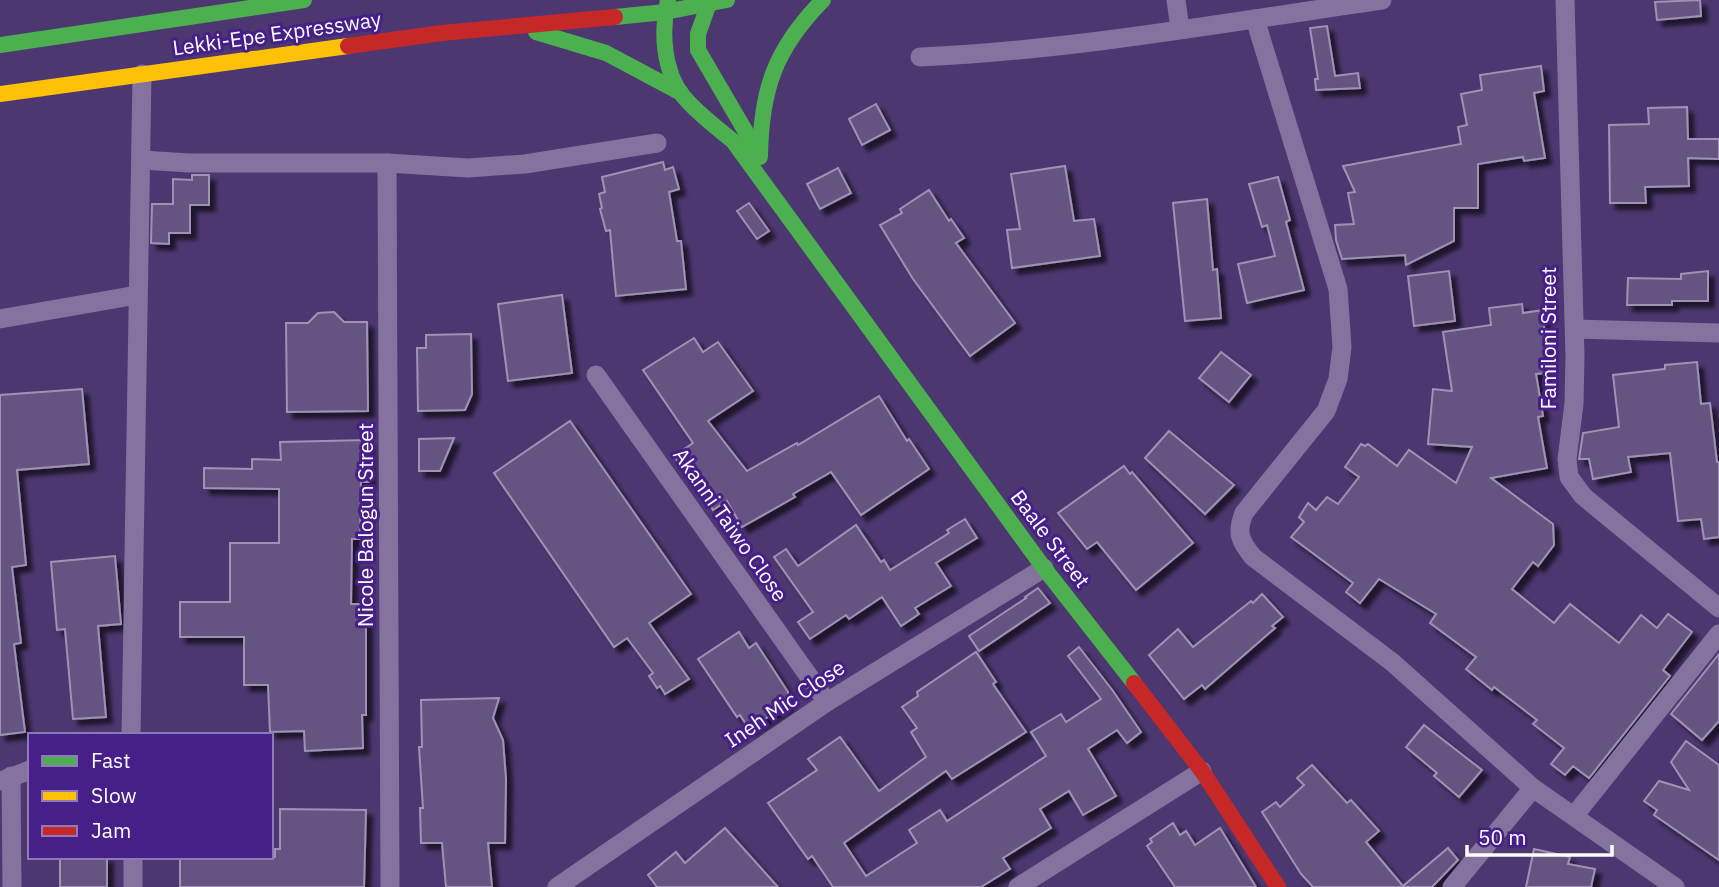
<svg xmlns="http://www.w3.org/2000/svg" width="1719" height="887" font-family="'IBM Plex Sans',sans-serif">
<defs>
<filter id="shadow"><feDropShadow dx="6" dy="6" stdDeviation="2" flood-color="#0009"/></filter>
</defs>
<rect width="100%" height="100%" fill="#4d3770"/>
<g fill="#655381" stroke="#9f92b4" stroke-width="2" filter="url(#shadow)">
<polygon points="1700,0 1701,16 1657,20 1655,2"/>
<polygon points="1327,26 1335,76 1358,73 1360,88 1316,90 1315,79 1318,79 1310,28"/>
<polygon points="1541,66 1544,91 1534,93 1545,158 1524,161 1523,157 1478,164 1478,208 1454,208 1454,241 1406,265 1405,255 1342,259 1336,240 1335,225 1354,224 1348,193 1355,192 1343,166 1461,144 1458,127 1467,125 1461,94 1482,90 1480,75"/>
<polygon points="876,104 890,130 862,145 849,119"/>
<polygon points="1687,107 1688,139 1719,139 1719,159 1688,158 1689,186 1645,187 1646,203 1610,203 1609,125 1649,124 1648,108"/>
<polygon points="663,162 665,170 673,167 679,189 669,192 677,241 681,241 686,289 616,296 610,230 606,231 600,209 602,208 599,194 605,192 602,177"/>
<polygon points="1065,166 1074,221 1094,219 1100,256 1012,268 1007,230 1020,229 1011,174"/>
<polygon points="838,168 851,193 820,209 807,184"/>
<polygon points="192,175 209,175 209,205 190,205 190,233 169,233 169,244 151,243 152,204 173,204 173,179 192,180"/>
<polygon points="1278,177 1290,220 1286,222 1304,290 1247,303 1238,264 1275,256 1267,225 1262,227 1249,184"/>
<polygon points="929,190 949,221 951,219 964,238 956,243 1015,323 970,356 913,279 880,225 902,213 900,209"/>
<polygon points="1207,199 1213,270 1217,269 1221,318 1185,321 1173,203"/>
<polygon points="749,203 769,231 757,239 737,211"/>
<polygon points="1449,271 1455,321 1414,326 1408,276"/>
<polygon points="1708,271 1708,301 1672,301 1672,305 1627,305 1628,278 1681,279 1681,274"/>
<polygon points="562,295 572,373 508,381 498,304"/>
<polygon points="1522,304 1523,313 1543,310 1547,373 1536,374 1543,416 1538,417 1547,468 1491,478 1553,524 1554,545 1538,566 1533,562 1512,589 1554,623 1570,604 1619,643 1641,615 1657,628 1668,614 1692,632 1663,670 1670,676 1589,778 1573,766 1565,775 1551,764 1564,748 1533,724 1537,720 1494,687 1492,690 1466,669 1476,657 1430,623 1436,614 1379,579 1360,603 1346,592 1353,583 1291,537 1304,522 1299,517 1308,503 1316,510 1327,497 1338,504 1359,477 1345,467 1361,444 1365,446 1368,444 1397,466 1409,450 1456,483 1472,447 1428,444 1433,389 1452,391 1443,332 1491,325 1489,308"/>
<polygon points="334,312 344,322 367,322 368,411 287,412 286,323 308,323 318,313"/>
<polygon points="471,334 472,394 465,410 418,411 417,348 426,348 426,335"/>
<polygon points="694,338 703,352 718,342 753,391 708,421 747,471 797,443 798,445 879,396 907,441 909,439 929,469 861,515 831,472 793,494 795,497 742,527 727,501 713,510 691,474 688,476 674,456 693,443 643,370"/>
<polygon points="1221,352 1251,375 1229,402 1199,378"/>
<polygon points="1697,362 1701,404 1710,403 1717,462 1719,462 1719,537 1704,539 1701,519 1678,521 1670,453 1628,457 1631,472 1593,479 1589,459 1579,459 1583,433 1619,427 1613,375 1665,369 1665,365"/>
<polygon points="82,389 89,464 17,470 26,565 12,567 21,643 14,644 25,732 0,735 0,395"/>
<polygon points="570,421 691,594 649,623 689,679 665,694 660,686 657,688 649,676 653,673 627,638 614,647 494,473"/>
<polygon points="1169,431 1234,485 1205,514 1145,458"/>
<polygon points="454,438 440,471 419,471 419,439"/>
<polygon points="368,440 369,482 361,482 360,539 352,539 351,604 366,604 366,715 362,715 363,748 305,751 304,731 270,732 268,685 244,685 244,637 180,637 180,602 230,602 230,543 279,543 279,489 204,488 204,468 252,469 252,459 281,460 280,442"/>
<polygon points="1124,466 1130,474 1132,472 1193,543 1136,590 1097,542 1087,549 1058,513"/>
<polygon points="965,519 977,538 936,563 951,586 915,608 919,614 901,626 882,597 849,619 846,615 810,639 798,622 813,612 774,557 786,549 798,566 856,525 881,562 884,560 890,570 949,533 947,530"/>
<polygon points="115,556 121,624 98,626 106,717 73,719 65,629 57,630 51,562"/>
<polygon points="1038,588 1050,603 979,651 969,636 1026,598 1025,597"/>
<polygon points="1262,594 1283,617 1272,626 1275,628 1205,689 1202,685 1184,699 1149,655 1178,629 1193,647 1251,601 1253,603"/>
<polygon points="739,632 749,648 756,643 788,692 787,705 749,729 740,715 737,717 698,659"/>
<polygon points="1079,647 1113,691 1141,732 1127,743 1117,730 1088,749 1116,796 1083,815 1069,791 1040,809 1051,828 1003,858 1010,869 981,887 833,887 812,856 808,859 768,803 817,770 808,759 840,737 879,791 926,757 911,732 917,728 902,707 918,696 917,692 976,652 996,682 993,684 1026,732 952,779 946,771 844,843 866,876 917,843 909,830 940,810 947,821 1046,756 1031,732 1061,714 1066,722 1101,699 1068,656"/>
<polygon points="1719,654 1719,721 1702,740 1671,714"/>
<polygon points="499,698 493,718 503,740 506,779 505,843 488,843 492,887 446,887 442,843 421,843 420,808 423,808 419,747 422,747 421,700"/>
<polygon points="1424,725 1482,770 1459,797 1434,776 1437,773 1406,747"/>
<polygon points="1686,741 1719,765 1719,860 1654,815 1657,810 1644,801 1659,781 1689,790 1671,762"/>
<polygon points="1312,765 1347,803 1351,800 1379,831 1366,842 1403,886 1448,848 1458,860 1432,887 1313,887 1301,874 1262,812 1276,802 1280,807 1304,785 1297,778"/>
<polygon points="280,809 366,810 364,887 180,887 180,857 275,857 275,849 280,849"/>
<polygon points="1173,823 1180,835 1186,831 1195,845 1220,828 1256,887 1175,887 1147,846 1152,842 1150,839"/>
<polygon points="725,828 778,887 657,887 648,875 676,852 685,863"/>
<polygon points="1534,849 1570,857 1568,864 1595,869 1591,887 1526,887"/>
<rect x="60" y="857" width="47" height="30"/>
</g>
<g fill="none" stroke-linecap="round" stroke-linejoin="round">
<g stroke="#84739e" stroke-width="19">
<polyline points="1176,0 1180,29"/>
<polyline points="1565,0 1575,356 1574,404 1567,459 1569,477 1583,496 1719,608"/>
<path d="M1255 19 1338 289 1342 347 1338 379 1326 411 1244 513C1236 533 1240 541 1253 557L1392 662 1533 788 1675 887"/>
<path d="M920 57C1075 50 1229 22 1382 0"/>
<polyline points="141,160 190,163 387,163 468,168 525,164 657,143"/>
<polyline points="387,163 390,887"/>
<polyline points="0,319 137,295"/>
<polyline points="1575,329 1719,333"/>
<polyline points="596,375 827,702"/>
<polyline points="131,735 142,74"/>
<polyline points="11,776 12,887"/>
<polyline points="1,781 30,770"/>
<polyline points="1574,816 1719,634"/>
<polyline points="133,857 133,887"/>
<polyline points="557,887 827,702 1044,568"/>
<polyline points="1018,887 1202,771"/>
<polyline points="1452,887 1533,788"/>
</g>
<g stroke="#4caf50" stroke-width="16">
<path d="M668 0C661 30 663 71 683 96 697 113 716 127 733 141L1044 568 1134 683"/>
<polyline points="710,0 698,34 698,50 757,151"/>
<polyline points="615,17 665,12 727,0"/>
<polyline points="536,32 606,53 681,93"/>
<polyline points="0,45 304,0"/>
<path d="M760 157C761 89 775 49 823 0"/>
</g>
<polyline stroke="#ffc107" stroke-width="16" points="0,94 348,46"/>
<g stroke="#c62828" stroke-width="16">
<polyline points="348,46 442,33 615,17"/>
<polyline points="1134,683 1202,771 1278,887"/>
</g>
</g>
<g text-anchor="middle" stroke-width="6" stroke-linejoin="round" paint-order="stroke">
<g font-size="21" fill="#fff" stroke="#471f88">
<text transform="translate(277 34) rotate(-8)" y="7">Lekki-Epe Expressway</text>
<text transform="translate(1549 338) rotate(-90)" y="7">Familoni Street</text>
<text transform="translate(366 525) rotate(-90)" y="7">Nicole Balogun Street</text>
<text transform="translate(730 525) rotate(55)" y="7">Akanni Taiwo Close</text>
<text transform="translate(1050 539) rotate(53)" y="7">Baale Street</text>
<text transform="translate(785 704) rotate(-34)" y="7">Ineh Mic Close</text>
</g>
</g>
<rect x="28" y="733" width="245" height="126" fill="#471f88" stroke="#9179b8" stroke-width="2"/>
<rect x="42" y="756" width="35" height="10" fill="#4caf50" stroke="#9179b8" stroke-width="2"/>
<text x="91" y="768" font-size="21" fill="#ffffff">Fast</text>
<rect x="42" y="791" width="35" height="10" fill="#ffc107" stroke="#9179b8" stroke-width="2"/>
<text x="91" y="803" font-size="21" fill="#ffffff">Slow</text>
<rect x="42" y="826" width="35" height="10" fill="#c62828" stroke="#9179b8" stroke-width="2"/>
<text x="91" y="838" font-size="21" fill="#ffffff">Jam</text>
<path d="M1467 845v10h145v-10" fill="none" stroke="#ffffff" stroke-width="3.5"/>
<text x="1478" y="845" font-size="21" fill="#ffffff" stroke="#471f88" stroke-width="5" paint-order="stroke">50 m</text>
</svg>
